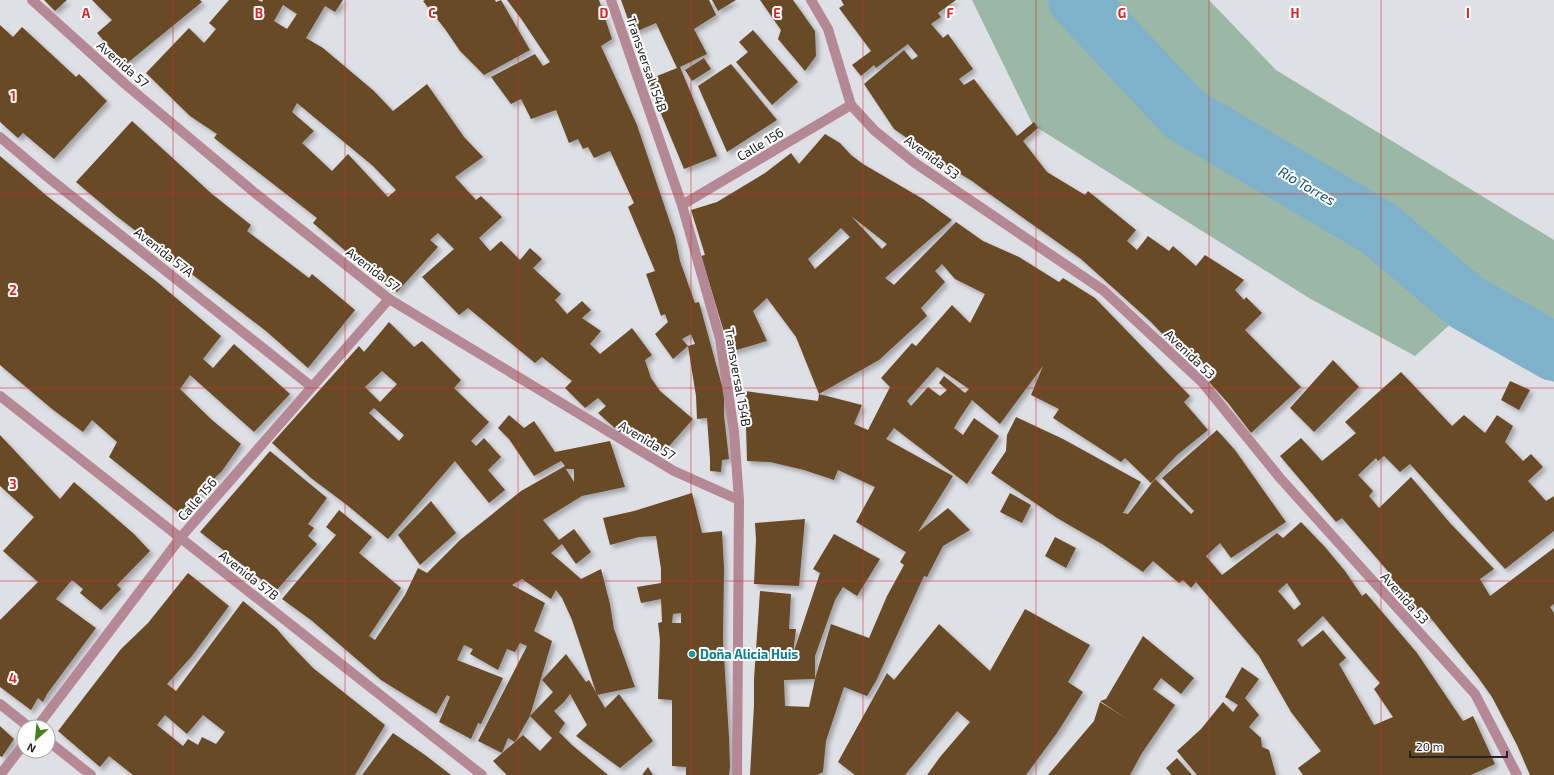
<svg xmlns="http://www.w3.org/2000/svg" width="1554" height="775" font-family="'Exo 2',sans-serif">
<defs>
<filter id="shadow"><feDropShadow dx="3.5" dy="3.5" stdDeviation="2" flood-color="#0004"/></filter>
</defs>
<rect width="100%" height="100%" fill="#dfe0e6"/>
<polygon fill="#9bb8a6" points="972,0 1209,0 1276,70 1554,240 1554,382 1454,321 1415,356 1309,298 1033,125"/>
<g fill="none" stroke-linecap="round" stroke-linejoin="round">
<polyline stroke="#7fb1ca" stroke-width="58" points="1077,0 1185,115 1378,228 1466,302 1554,352"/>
</g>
<g fill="#684b28" fill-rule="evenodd" filter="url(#shadow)">
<polygon points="44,0 67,0 55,11"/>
<polygon points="92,0 200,0 202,2 125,65 97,33 112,20"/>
<path d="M229 0H258L262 2 263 0H343L335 12 325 6 306 38 323 48 374 91 393 111 427 84 464 137 483 157 455 177 476 200 481 196 502 217 479 238 490 251 501 241 520 260 530 248 542 259 533 268 561 294 555 300 567 314 582 301 591 310 582 318 601 331 590 344 600 354 632 328 652 355 645 360 651 378 660 391 693 419 664 452 626 429 619 432 598 413 606 406 598 398 585 408 565 388 572 381 542 357 535 363 468 308 459 315 422 277 454 249 438 233 430 240 438 247 397 292 363 266 313 223 317 218 214 138 217 134 190 116 146 73 189 28 204 43 216 29 209 23ZM283 5 297 14 287 29 274 21ZM297 103 373 166 396 190 388 197 348 154 332 171 302 143 314 131 292 112Z"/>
<polygon points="425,0 495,0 496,2 501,0 530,50 484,75 460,51 445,29 423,1"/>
<path d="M507 0H599L612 39 601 46 637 125 675 237 680 261 695 303 699 302 724 393V416L729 459 722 460 721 472 710 471V459L707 418 697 419 696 396 688 346 673 359 655 334 668 322 665 314 661 316 646 274 655 271 628 207 634 203 610 151 594 158 588 147 583 149 578 139 569 143 556 110 531 119 521 99 511 104 491 77 535 54 543 66 550 62 522 20ZM691 334 695 344 688 346 682 339Z"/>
<polygon points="621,0 709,0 716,15 694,29 707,54 680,67 717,156 684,169 647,80 677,68 656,23 633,33"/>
<polygon points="712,0 736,0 718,11"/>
<polygon points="760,0 793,0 815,31 816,56 805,71 778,39 781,30"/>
<polygon points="841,0 956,0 938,13 941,17 931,24 943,38 948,34 973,69 959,79 964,85 974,79 1017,136 1034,122 1038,128 1023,141 1047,172 1085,195 1088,191 1136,230 1127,241 1137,250 1148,236 1169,251 1173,246 1196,266 1205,255 1244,280 1235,290 1244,300 1246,297 1262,313 1245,330 1301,387 1251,433 1228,403 1209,382 1216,376 1189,350 1183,356 1151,322 1081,259 991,195 972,181 941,162 894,129 864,84 904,50 912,60 918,56 908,44 876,68 874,65 861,76 852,65 871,51 839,8 844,5"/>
<polygon points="0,25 13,37 22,27 76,77 79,74 107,101 54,159 23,133 18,138 0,122"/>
<polygon points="753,30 798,82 772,105 736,62 748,52 739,42"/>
<polygon points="704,58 711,69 692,81 685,70"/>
<polygon points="731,64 777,120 727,152 698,86"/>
<polygon points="132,121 212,194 251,225 247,231 309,278 312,274 355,310 308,368 266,331 115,215 76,182"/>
<path d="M825 134 840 143 851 155 863 164 923 199 952 220 885 278 894 285 956 222 983 241 1019 257 1059 282 1063 278 1095 298 1190 396 1184 402 1208 430 1177 455 1151 483 1125 458 1121 462 1053 418 1059 409 1031 395 1043 366 1000 424 972 400 960 418 954 428 963 435 974 418 999 436 967 484 894 428 886 439 953 476 918 532 948 508 970 530 943 546 927 577 924 576 876 681 867 696 844 687 826 741 823 772 817 775H750L754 705V679L760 591 791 594 789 629H796L793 654 820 573 813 569 834 534 880 559 857 596 843 587 835 600 815 656V679L831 624 869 638 887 596 904 565 900 562 906 552 856 522 875 487 838 470 834 480 804 470 770 462 747 461 745 391 818 401 819 394 796 337 767 298 753 311 767 341 730 352 701 256 705 255 691 210 717 202 765 173 791 153 799 164ZM851 216 887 244 882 249ZM841 228 850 237 815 269 808 259ZM942 264 955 279 985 294 970 323 952 305 916 346 912 343 881 378 890 387 868 430 854 424 862 405 819 394 879 360 927 316 921 308 945 282 935 271ZM937 367 969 389 965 393 944 376 939 383 947 390 940 396 928 387 911 406 907 401ZM815 679 809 707 785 706 784 680Z"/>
<polygon points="0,156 47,196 156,281 221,336 203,359 213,368 234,344 290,394 254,432 190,375 180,389 212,420 241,444 222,471 179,513 109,457 117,442 92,420 83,432 52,409 0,365"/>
<path d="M389 322 414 347 422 341 461 380 454 388 489 422 471 441 476 446 484 438 501 457 488 470 505 490 489 503 455 461 388 539 347 505 311 478 272 443 359 346 364 352ZM382 371 397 384 380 402 365 387ZM374 408 404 435 399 441 369 413Z"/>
<polygon points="1333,360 1359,387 1314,432 1290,408"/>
<polygon points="1401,372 1452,426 1464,415 1485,433 1497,415 1513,426 1505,442 1523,461 1531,454 1543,467 1528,481 1546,501 1554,496 1554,531 1505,569 1410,464 1400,472 1384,456 1378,461 1376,458 1358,475 1373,491 1369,496 1379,508 1411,477 1450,523 1494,569 1480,579 1490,596 1554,548 1554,604 1550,607 1554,613 1554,775 1530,775 1517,745 1492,697 1477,676 1429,616 1425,620 1388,579 1392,576 1342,518 1336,522 1280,456 1301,438 1322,461 1356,433 1345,422"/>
<polygon points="1510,381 1530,390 1519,410 1501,400"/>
<path d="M509 415 524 428 534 421 555 452 610 441 625 487 582 496 543 520 559 540 574 529 591 552 576 564 562 544 551 553 581 579 601 569 610 604 614 629 635 687 597 695 572 620 562 598 556 590 551 599 522 579 512 585 545 603 534 631 552 641 530 716 553 692 542 680 566 654 586 682 589 680 598 696 605 708 619 694 653 741 620 768 576 736 587 725 570 694 564 702 554 711 565 723 559 732 572 745 608 775H507L493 761 515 742 508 738 502 753 478 741 527 646 520 643 515 652 507 649 498 670 470 654 473 649 464 645 457 660 503 678 481 724 478 723 471 739 439 722 450 697 447 695 436 714 418 703 381 680 311 620 282 599 336 535 326 527 339 510 372 537 359 553 401 588 369 636 375 640 405 595 418 568 427 573 460 540 521 491 565 466 561 461 534 476 509 439 498 428ZM566 469H574V482ZM530 716 552 738 540 751 523 735 515 742Z"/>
<path d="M1016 417 1063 439 1141 482 1123 513 1128 514 1155 479 1191 514 1194 511 1162 478 1217 430 1235 450 1286 522 1231 558 1220 543 1206 556 1222 575 1277 533 1283 538 1301 522 1325 547 1345 571 1362 596 1366 593 1417 653 1463 721 1473 716 1495 764 1471 775H1303L1298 768 1321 751 1291 712 1259 656 1196 582 1191 588 1183 580 1179 583 1153 561 1143 572 1102 544 1057 518 991 473 1006 451 1007 435ZM1287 583 1301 604 1294 610 1278 591ZM1323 616 1380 683 1374 689 1393 717 1374 725 1339 664 1346 658 1323 630 1302 647 1297 640Z"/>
<polygon points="0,435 60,499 74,482 134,534 150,551 117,585 121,589 101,610 80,593 83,589 72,580 56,599 96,628 47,694 43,702 38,698 31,710 0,687 0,620 38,582 3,551 34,517 0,486"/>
<polygon points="270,451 327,498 308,524 314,528 308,536 317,544 276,591 200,532"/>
<path d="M692 493 702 533 722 531 724 568 723 641 729 737 730 767 729 775H686V767L672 766V700L658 699 660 640 658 623 662 622 661 599 641 603 637 587 661 583V569L656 536 639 537 610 545 603 518 634 511ZM681 613V623H672L673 614Z"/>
<polygon points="1010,493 1031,505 1022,523 1000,512"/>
<polygon points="431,501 456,533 420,565 398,535"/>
<polygon points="805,519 799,586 754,584 756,539 755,523"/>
<polygon points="1055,537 1076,548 1066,568 1045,556"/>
<path d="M188 573 229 606 192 656 167 684 176 691 243 601 277 629 289 643 313 668 385 725 355 775H133L109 756 100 767 58 731 121 649 148 623ZM165 715 187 734 203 715 225 732 216 744 202 737 198 745 188 739 183 746 157 725Z"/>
<polygon points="1025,609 1090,645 1068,682 1083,692 1057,733 1026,775 927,775 940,757 970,722 957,711 905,775 855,775 838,762 887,673 894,680 939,624 990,671"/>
<polygon points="1143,636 1194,678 1181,694 1161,678 1153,689 1175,705 1142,753 1130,775 1048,775 1094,721 1100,702 1127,719 1100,701 1106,699"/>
<polygon points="1242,667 1259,679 1245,698 1259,715 1249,727 1261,738 1262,747 1269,750 1276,775 1197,775 1177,751 1201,729 1223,702 1233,712 1238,705 1225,697"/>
<polygon points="0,726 14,739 2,757 0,756"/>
<polygon points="393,733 425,755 451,775 362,775"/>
<polygon points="1177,758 1192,775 1170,775 1171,774 1166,768"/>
<polygon points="648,767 653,775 642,775"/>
</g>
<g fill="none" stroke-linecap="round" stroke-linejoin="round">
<g stroke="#b48894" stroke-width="10">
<polyline points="32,0 125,84 255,193 389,299 674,471 739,500"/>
<polyline points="611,0 682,205 720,339 734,432 739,500 737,775"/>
<polyline points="811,0 828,29 851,105 875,131 915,163 1103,290 1202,382 1280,478 1475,694 1517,775"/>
<polyline points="0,137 45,175 312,387"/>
<polyline points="682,205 851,105"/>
<polyline points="0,396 482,775"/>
<polyline points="0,704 29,727"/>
<polyline points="37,727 181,537 389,299"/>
<polyline points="48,741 91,775"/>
<polyline points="0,775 24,744"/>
</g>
</g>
<path fill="none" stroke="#d62828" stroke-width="1" stroke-opacity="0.55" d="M173 0V775M345 0V775M518 0V775M691 0V775M863 0V775M1036 0V775M1209 0V775M1381 0V775M0 194H1554M0 388H1554M0 581H1554"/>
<circle fill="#0f9aa8" stroke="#fff" stroke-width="1.5" cx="692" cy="654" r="4"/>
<g text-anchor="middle" stroke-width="4" stroke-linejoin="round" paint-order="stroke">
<g font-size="13" fill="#242427" stroke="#fff">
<text transform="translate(123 64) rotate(41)" y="5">Avenida 57</text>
<text transform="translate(647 64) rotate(71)" y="5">Transversal 154B</text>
<text transform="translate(760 144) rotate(-31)" y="5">Calle 156</text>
<text transform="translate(932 157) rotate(36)" y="5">Avenida 53</text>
<text transform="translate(164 252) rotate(38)" y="5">Avenida 57A</text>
<text transform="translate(373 269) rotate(37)" y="5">Avenida 57</text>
<text transform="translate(1190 354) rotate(44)" y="5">Avenida 53</text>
<text transform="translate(738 377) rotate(80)" y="5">Transversal 154B</text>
<text transform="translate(647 440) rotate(31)" y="5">Avenida 57</text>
<text transform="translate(197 499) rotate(-49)" y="5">Calle 156</text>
<text transform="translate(249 575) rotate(38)" y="5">Avenida 57B</text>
<text transform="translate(1405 598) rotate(48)" y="5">Avenida 53</text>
</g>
<g font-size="13" font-weight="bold" fill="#0d838f" stroke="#fff" text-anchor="start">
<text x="700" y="659">Doña Alicia Huis</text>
</g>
<g font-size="14" font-style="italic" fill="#0c4e68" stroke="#fff">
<text transform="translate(1307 186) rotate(30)" y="5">Río Torres</text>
</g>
</g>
<g font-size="13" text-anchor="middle" font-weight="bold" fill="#d62828" stroke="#fff" stroke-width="4" stroke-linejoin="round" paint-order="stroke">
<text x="86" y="18">A</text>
<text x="259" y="18">B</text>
<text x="432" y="18">C</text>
<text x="604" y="18">D</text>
<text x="777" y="18">E</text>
<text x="950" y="18">F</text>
<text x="1122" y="18">G</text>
<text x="1295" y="18">H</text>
<text x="1468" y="18">I</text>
<text x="13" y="101">1</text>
<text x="13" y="295">2</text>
<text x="13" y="489">3</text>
<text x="13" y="683">4</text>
</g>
<g transform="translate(36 739) rotate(207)"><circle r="19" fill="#ffffff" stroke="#a7a7a9"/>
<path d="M0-3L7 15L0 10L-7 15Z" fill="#48811c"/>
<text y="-6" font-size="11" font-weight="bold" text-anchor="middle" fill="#242427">N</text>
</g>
<path d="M1410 751v6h97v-6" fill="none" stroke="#242427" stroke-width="2"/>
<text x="1416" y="751" font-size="12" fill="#242427" stroke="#ffffff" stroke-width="3" paint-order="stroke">20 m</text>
</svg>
